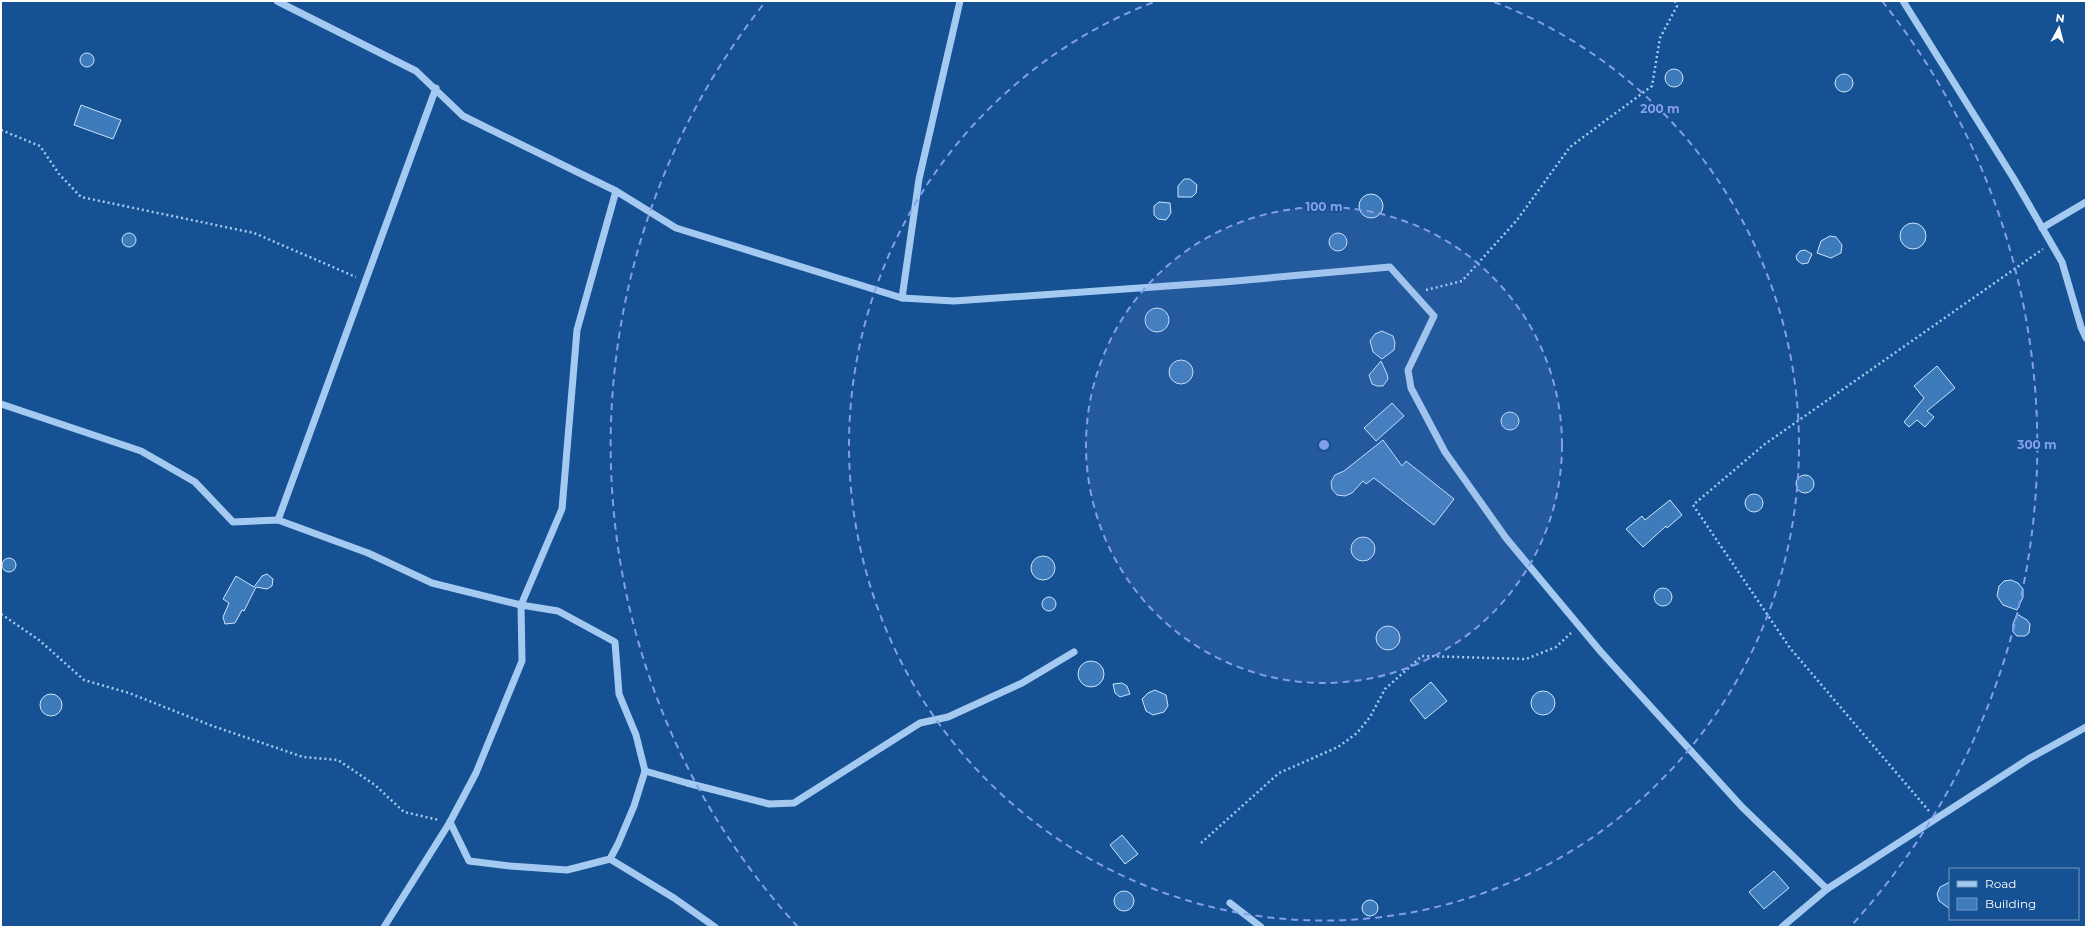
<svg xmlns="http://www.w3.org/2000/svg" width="2087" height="928" font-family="Montserrat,sans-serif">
<rect width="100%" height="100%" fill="#165193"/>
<g fill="#3e7bbb" stroke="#cce4fc">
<circle cx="87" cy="60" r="7"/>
<circle cx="1674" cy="78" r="9"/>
<circle cx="1844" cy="83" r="9"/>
<polygon points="81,105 121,120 113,139 74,125"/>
<polygon points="1184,179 1190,179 1197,185 1196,193 1192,197 1178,197 1178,186"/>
<circle cx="1371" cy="206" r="12"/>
<polygon points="1159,202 1170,203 1171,213 1166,220 1158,219 1154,215 1154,206"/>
<circle cx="1913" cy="236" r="13"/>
<circle cx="1338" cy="242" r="9"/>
<circle cx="129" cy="240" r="7"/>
<polygon points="1830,236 1836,237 1842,245 1841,253 1831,258 1817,253 1821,241"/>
<polygon points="1805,250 1812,254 1808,263 1802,264 1797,260 1796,256 1800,251"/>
<circle cx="1157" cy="320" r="12"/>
<polygon points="1382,331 1393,336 1395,343 1394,350 1382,359 1373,352 1370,341 1375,334"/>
<circle cx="1181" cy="372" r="12"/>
<polygon points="1381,361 1387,374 1388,379 1383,386 1377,386 1372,384 1369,375"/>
<polygon points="1937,366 1955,388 1927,411 1934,417 1925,427 1917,420 1909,427 1904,422 1924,398 1914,386"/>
<polygon points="1392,403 1404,416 1376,441 1364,428"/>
<circle cx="1510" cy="421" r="9"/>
<polygon points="1383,440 1402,466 1406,461 1454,499 1434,525 1374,478 1366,484 1363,481 1352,493 1345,496 1337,495 1332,489 1331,482 1335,475 1344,471"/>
<circle cx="1805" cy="484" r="9"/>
<circle cx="1754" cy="503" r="9"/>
<polygon points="1670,500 1682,515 1667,528 1666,526 1643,547 1626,529 1642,516 1645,520"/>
<circle cx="1363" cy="549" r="12"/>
<circle cx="1043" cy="568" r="12"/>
<circle cx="9" cy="565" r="7"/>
<polygon points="267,574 273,579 272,586 267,589 256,587 244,611 242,610 235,623 225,624 223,617 229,603 223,599 236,576 254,587 262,576"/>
<polygon points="2011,580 2018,583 2023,589 2023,597 2017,610 2003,605 1997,596 1999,586 2004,581"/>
<circle cx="1663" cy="597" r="9"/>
<circle cx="1049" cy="604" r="7"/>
<polygon points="2017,614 2027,620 2030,624 2029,633 2025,636 2017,636 2013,632 2013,624"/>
<circle cx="1388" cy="638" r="12"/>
<circle cx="1091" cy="674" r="13"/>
<polygon points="1431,682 1447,701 1425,719 1410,700"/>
<polygon points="1122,683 1127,686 1130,694 1120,697 1115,693 1113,684"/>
<polygon points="1155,690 1166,695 1168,706 1164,712 1153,715 1146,711 1142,699 1148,693"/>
<circle cx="1543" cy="703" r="12"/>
<circle cx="51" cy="705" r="11"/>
<polygon points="1122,835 1138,854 1125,864 1110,845"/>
<polygon points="1774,871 1789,888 1764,909 1749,892"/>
<polygon points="1950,882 1950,909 1939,901 1937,894 1940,887"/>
<circle cx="1124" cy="901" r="10"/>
<circle cx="1370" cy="908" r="8"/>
</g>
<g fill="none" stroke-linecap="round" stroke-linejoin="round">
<g stroke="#a5caf1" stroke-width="2.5" stroke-dasharray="2 3" stroke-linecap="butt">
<polyline points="1,130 40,146 59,174 81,197 254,233 356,277"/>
<polyline points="1426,290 1462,281 1517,220 1570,147 1652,86 1660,38 1677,6 1675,1"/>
<polyline points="1,614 39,640 84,680 129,693 210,725 303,757 338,760 375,785 404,812 439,820"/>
<polyline points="1929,811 1790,648 1693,505 1765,444 2043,249"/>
<polyline points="1201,843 1279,773 1338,747 1357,733 1370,717 1385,689 1422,656 1526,659 1556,647 1571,633"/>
</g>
<g stroke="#a5caf1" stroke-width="7">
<polyline points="277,1 416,71 463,116 616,191 676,228 902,298 954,301 1224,282 1390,267 1434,316 1408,370 1411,388 1445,452 1506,538 1601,652 1742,807 1827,889"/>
<polyline points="1903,1 2014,179 2062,262 2081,327 2086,338"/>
<polyline points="2042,228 2086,202"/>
<polyline points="902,298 919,179 960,1"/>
<polyline points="1,404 141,451 195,482 233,522 278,520 368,553 432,583 521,605 558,611 615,642 619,694 636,735 645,771 634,806 618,844 610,859 567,870 510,866 469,861 450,822"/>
<polyline points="278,520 436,88"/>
<polyline points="645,771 687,783 769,804 794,803 920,723 948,717 1022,683 1074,652"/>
<polyline points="610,859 674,898 715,927"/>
<polyline points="1230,903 1261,927"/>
<polyline points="384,927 450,822 476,773 522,661 521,605 562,509 577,330 616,191"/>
<polyline points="1782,927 1827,889 2030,758 2086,727"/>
</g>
</g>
<circle cx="1324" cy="445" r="238" fill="#839eea" fill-opacity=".12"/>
<g fill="none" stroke="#839eea" stroke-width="2" stroke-dasharray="7 5">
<circle cx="1324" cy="445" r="238"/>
<path d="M1494 2A475 475 0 1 1 1154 2"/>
<path d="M798 927A713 713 0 0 1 766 1M1882 1A713 713 0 0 1 1850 927"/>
</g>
<circle cx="1324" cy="445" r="6" fill="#839eea" stroke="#165193" stroke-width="2"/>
<g font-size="12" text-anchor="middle" font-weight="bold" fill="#839eea" stroke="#165193" stroke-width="3.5" stroke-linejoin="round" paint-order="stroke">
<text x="1660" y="113">200 m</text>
<text x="1324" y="211">100 m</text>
<text x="2037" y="449">300 m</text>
</g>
<rect width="2087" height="928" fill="none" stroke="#ffffff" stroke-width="4"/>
<rect x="1949" y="868" width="130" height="52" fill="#165193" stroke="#7397be"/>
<rect x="1957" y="881" width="20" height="6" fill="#a5caf1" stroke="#7397be"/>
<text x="1985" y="888" font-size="12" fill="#ffffff">Road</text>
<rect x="1957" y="898" width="20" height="12" fill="#3e7bbb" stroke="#7397be"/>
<text x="1985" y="908" font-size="12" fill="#ffffff">Building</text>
<g transform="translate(2059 28) rotate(7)" stroke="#165193" stroke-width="3" paint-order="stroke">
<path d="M0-3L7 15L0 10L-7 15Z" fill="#ffffff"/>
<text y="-6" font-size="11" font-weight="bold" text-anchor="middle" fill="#ffffff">N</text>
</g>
</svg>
